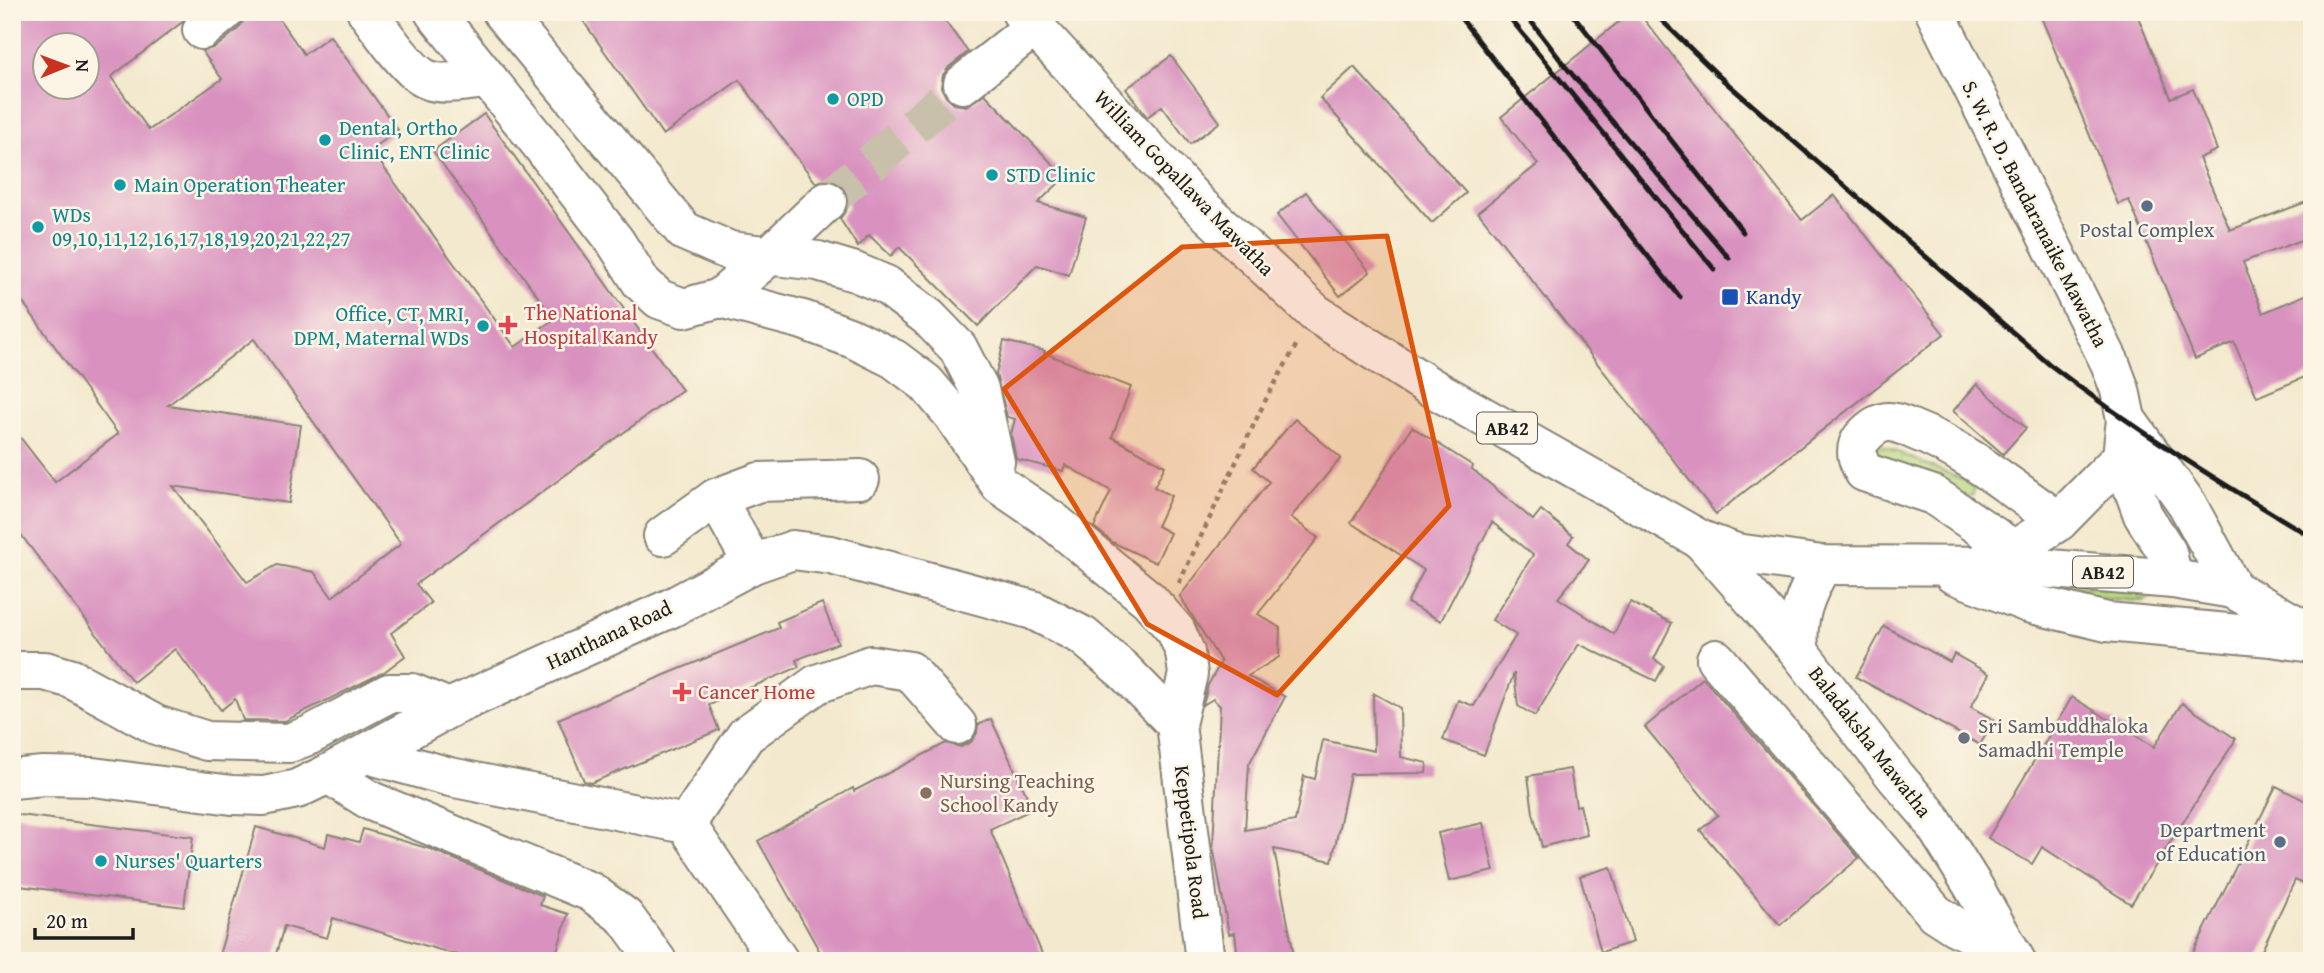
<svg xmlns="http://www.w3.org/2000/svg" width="2324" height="973" font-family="'Gentium Book Plus',serif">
<defs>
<pattern id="grass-dots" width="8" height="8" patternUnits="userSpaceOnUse" patternTransform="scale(1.75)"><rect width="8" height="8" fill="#b7d880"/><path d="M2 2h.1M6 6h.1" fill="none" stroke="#9db96e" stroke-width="1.8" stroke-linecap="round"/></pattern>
</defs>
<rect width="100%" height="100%" fill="#fcf5e5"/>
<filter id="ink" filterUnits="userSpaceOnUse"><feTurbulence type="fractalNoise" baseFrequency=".0143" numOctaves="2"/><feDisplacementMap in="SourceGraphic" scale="14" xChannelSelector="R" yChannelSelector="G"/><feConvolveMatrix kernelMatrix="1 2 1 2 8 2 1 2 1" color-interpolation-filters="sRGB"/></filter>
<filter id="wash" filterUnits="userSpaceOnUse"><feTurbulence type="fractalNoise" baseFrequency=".00686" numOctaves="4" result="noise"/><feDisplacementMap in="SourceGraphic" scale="28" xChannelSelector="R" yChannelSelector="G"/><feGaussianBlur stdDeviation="1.57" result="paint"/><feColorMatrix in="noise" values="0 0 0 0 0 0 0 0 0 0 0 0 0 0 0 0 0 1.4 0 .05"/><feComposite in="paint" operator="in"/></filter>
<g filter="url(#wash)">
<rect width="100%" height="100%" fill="#f3e9ce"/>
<g fill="url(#grass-dots)" stroke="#6a7a4e" stroke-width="2">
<polygon points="1883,446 1968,482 1974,487 1973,495 1967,498 1877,462 1874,447"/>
<polygon points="2069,585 2160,592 2144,601 2065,596 2065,590"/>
</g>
<g id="blocks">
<g fill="#d992bf" fill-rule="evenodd">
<path d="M12 12H189L181 23 111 77 149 130 222 79 202 51 216 47 238 29 244 20 245 12H274L304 54 330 36 398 130 371 150 515 347 554 319 433 151 484 114 682 390 416 584 431 603 391 633 405 656 384 672 285 721 243 720 235 699 221 710 175 649 133 682 12 523V427L55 482 118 434 12 287ZM46 46H88V88H46ZM254 339 401 544 332 597 314 572 277 565 247 582 173 486 289 503 301 425 168 405Z"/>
<polygon points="577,12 938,12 968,52 949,67 943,75 941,87 946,97 954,104 966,106 985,94 1065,177 1038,203 1086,217 1069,275 1037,265 978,326 899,247 891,256 869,235 858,247 840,219 848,207 848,195 843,187 833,180 823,180 816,183 739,80 663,135"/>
<polygon points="1631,12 1638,12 1802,220 1834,195 1944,334 1716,514 1478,212 1538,164 1501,117"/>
<polygon points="2039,12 2136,12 2171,98 2193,89 2217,150 2199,158 2230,230 2312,200 2312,236 2243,262 2263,313 2312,292 2312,374 2257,397 2234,342 2195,359 2129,200 2118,204"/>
<polygon points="1171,56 1220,122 1190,144 1162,106 1147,117 1126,89"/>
<polygon points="1354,67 1466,193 1432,223 1320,98"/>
<polygon points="1306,192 1370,272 1340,296 1277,215"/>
<polygon points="1004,341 1045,351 1044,353 1131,387 1112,437 1165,466 1154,487 1171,496 1157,526 1170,533 1156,563 1112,542 1094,527 1111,491 1065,465 1063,471 1016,459 1011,434 1015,419 1007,417 996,374"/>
<polygon points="1977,384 2026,428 2003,454 1953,411"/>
<polygon points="1295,419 1341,458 1291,517 1318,538 1258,614 1280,628 1279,657 1248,676 1285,697 1249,764 1245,830 1295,821 1304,776 1315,779 1323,740 1374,751 1373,693 1400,708 1401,757 1427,763 1426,773 1350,774 1332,861 1274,849 1295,961 1238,961 1235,933 1229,934 1213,846 1220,706 1213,699 1203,705 1208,685 1221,662 1180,596 1269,482 1253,468"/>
<polygon points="1412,427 1473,466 1472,469 1533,520 1541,510 1573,536 1568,543 1589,560 1558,598 1614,634 1630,602 1672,623 1654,659 1664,666 1656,681 1579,644 1535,716 1518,706 1514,673 1484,755 1443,740 1458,700 1474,706 1516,635 1492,620 1533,555 1492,522 1441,621 1407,603 1424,570 1351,523"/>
<polygon points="822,603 838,643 796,660 799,667 709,705 719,730 591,783 584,781 558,719 779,628 777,622"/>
<polygon points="1884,626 1950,662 1954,654 1989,674 1971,707 1994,720 1980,745 1856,677"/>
<polygon points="1703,678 1859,858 1780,925 1700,830 1718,815 1645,727"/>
<polygon points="2072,697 2154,747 2182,703 2236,739 2131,904 2042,847 2032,864 1988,838"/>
<polygon points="991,719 1033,809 990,829 1045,961 825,961 758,841 853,788 854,791 946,743 961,747 971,742 977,733 978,725"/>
<polygon points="1570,769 1576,806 1580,805 1587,835 1542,847 1533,813 1528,776"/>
<polygon points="2276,786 2312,804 2312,888 2295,880 2257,961 2189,961"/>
<polygon points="12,814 193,837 184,907 12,885"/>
<polygon points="1483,823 1494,871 1449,881 1438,833"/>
<polygon points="256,827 325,847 328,834 359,842 363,829 430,849 543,896 540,905 568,914 554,961 477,961 333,918 327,938 284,926 274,961 248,961 220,952"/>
<polygon points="1611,867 1633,942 1601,952 1580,876"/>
</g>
</g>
</g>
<g filter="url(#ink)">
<use href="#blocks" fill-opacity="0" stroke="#888275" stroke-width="2"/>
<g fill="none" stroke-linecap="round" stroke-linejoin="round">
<polyline stroke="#c8c0aa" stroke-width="38" stroke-dasharray="38 19" stroke-linecap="butt" points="827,201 963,84"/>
<g stroke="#888275" stroke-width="42">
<g id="minor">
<path d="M367 12C380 29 408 71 426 79 443 87 469 80 487 79"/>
<polyline points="434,12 538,141 615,241 641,282 659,299 684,308 720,298 770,255 827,201"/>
<polyline points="502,12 684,231 730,251 818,261 855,272 886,285 928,317 958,348 979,389 995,462"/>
<polyline points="202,30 224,12"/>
<polyline points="963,84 1034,27"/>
<polyline points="720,298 803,320 854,339 894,359 926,383 953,415 1000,485 1054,522 1149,600 1176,631 1185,652 1188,674 1176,724 1205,961"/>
<polyline points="716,498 753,564"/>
<polyline points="663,536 716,498 759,482 860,479"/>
<path d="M2014 550 1933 495 1864 472C1858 461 1853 450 1862 438 1869 430 1878 422 1889 422 1897 422 1907 427 1914 430 1968 451 2012 489 2059 521"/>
<polyline points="1716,659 1935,913 1955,926 2012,954"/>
<polyline points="12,671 45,671 72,679 156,725 207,741 289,743 310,735 389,693 412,693 449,708"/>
<polyline points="367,754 450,777 686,824 779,961"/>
<polyline points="328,774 371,801 591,892 625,917 657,961"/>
<polyline points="12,779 43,776 93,777 232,795 264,796 297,789 328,774 449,708 671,608 753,564 793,550 831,555 1033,610 1083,636 1124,671 1176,724"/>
<polyline points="686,824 746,735 817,684 871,665 910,671 957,725"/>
</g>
</g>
<g stroke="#888275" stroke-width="42">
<g id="major">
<polyline points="1021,12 1199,205 1315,313 1429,386 1701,540 1736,553 1822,565 2015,566 2173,579 2233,589 2312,634"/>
<polyline points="1935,12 2110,363 2120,390 2126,419 2122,457 2143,515 2167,552 2173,579"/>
<polyline points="2126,419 2187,504 2233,589"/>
<polyline points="1701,540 1800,653 1896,777 1928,814 1973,886 2016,961"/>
<polyline points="1982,563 2014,550 2059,521 2122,457"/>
<polyline points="1953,574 2028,603 2107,622 2271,637 2312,643"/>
<path d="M1800 653C1794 620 1806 593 1822 565"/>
</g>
</g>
<polyline stroke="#888275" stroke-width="4.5" stroke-dasharray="5 5" stroke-linecap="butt" points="1179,583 1264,403 1297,344"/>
<use href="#minor" stroke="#fff" stroke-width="38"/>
<use href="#major" stroke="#fff" stroke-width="38"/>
<g stroke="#1c1c1c" stroke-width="5">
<polyline points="1456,12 1680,297"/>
<polyline points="1505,12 1714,269"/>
<polyline points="1524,12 1565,66 1729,258"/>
<polyline points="1571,12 1743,232"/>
<path d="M1653 12 1721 78 2049 364C2132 428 2222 484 2312 537"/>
</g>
</g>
</g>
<path fill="#de560d" fill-opacity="0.2" stroke="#de560d" stroke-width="5" stroke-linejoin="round" d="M1387 236 1449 506 1277 695 1147 624 1004 389 1182 247Z"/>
<g fill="#0f9aa8" stroke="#fcf5e5" stroke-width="2.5">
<circle cx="833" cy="99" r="7"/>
<circle cx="325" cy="140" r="7"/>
<circle cx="992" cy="175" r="7"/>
<circle cx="120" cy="185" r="7"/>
<circle cx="38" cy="227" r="7"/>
<circle cx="483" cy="326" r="7"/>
<circle cx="101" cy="861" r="7"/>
</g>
<g fill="#5c6f8a" stroke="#fcf5e5" stroke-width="2.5">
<circle cx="2147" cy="206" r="7"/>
<circle cx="2280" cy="842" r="7"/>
</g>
<rect fill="#1a4fb4" stroke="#fcf5e5" stroke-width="2.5" x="1721" y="288" width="18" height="18" rx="3.5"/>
<g fill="#e0444e" stroke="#fcf5e5" stroke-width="2.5">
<path d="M504.5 314.5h7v7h7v7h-7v7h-7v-7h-7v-7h7z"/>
<path d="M678.5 681.5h7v7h7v7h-7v7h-7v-7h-7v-7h7z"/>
</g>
<circle fill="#6b7280" stroke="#fcf5e5" stroke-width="2.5" cx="1964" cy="738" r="7"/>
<circle fill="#8d6e63" stroke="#fcf5e5" stroke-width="2.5" cx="926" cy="793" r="7"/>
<g text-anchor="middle" stroke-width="5" stroke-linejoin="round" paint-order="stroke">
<g fill="#fcf5e5" stroke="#5f5d58" stroke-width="2">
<rect x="1477" y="412.5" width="60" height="31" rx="5"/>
<rect x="2073" y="556.5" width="60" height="31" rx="5"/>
</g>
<g font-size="19" font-weight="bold" fill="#1c1c1c">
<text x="1507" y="435">AB42</text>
<text x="2103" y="579">AB42</text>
</g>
<g font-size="21" fill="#0d838f" stroke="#fcf5e5" text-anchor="start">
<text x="847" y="106">OPD</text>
<text x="339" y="135">Dental, Ortho<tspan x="339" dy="24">Clinic, ENT Clinic</tspan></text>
<text x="1006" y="182">STD Clinic</text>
<text x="134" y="192">Main Operation Theater</text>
<text x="52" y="222">WDs<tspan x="52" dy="24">09,10,11,12,16,17,18,19,20,21,22,27</tspan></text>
<text x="469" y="321" text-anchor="end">Office, CT, MRI,<tspan x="469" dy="24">DPM, Maternal WDs</tspan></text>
<text x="115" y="868">Nurses' Quarters</text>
</g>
<g font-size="21" fill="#1c1c1c" stroke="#fcf5e5">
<text transform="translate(1184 183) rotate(46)" y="7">William Gopallawa Mawatha</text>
<text transform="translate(2035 214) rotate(63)" y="7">S. W. R. D. Bandaranaike Mawatha</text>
<text transform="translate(609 635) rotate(-25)" y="7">Hanthana Road</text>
<text transform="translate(1870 742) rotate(52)" y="7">Baladaksha Mawatha</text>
<text transform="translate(1191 842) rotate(83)" y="7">Keppetipola Road</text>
</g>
<g font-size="21" fill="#4e5e75" stroke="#fcf5e5">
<text x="2147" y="237">Postal Complex</text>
<text x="2266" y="837" text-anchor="end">Department<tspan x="2266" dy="24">of Education</tspan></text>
</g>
<g font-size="21" fill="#164399" stroke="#fcf5e5" text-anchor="start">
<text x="1746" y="304">Kandy</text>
</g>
<g font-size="21" fill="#be3a42" stroke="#fcf5e5" text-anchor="start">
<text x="524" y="320">The National<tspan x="524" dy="24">Hospital Kandy</tspan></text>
<text x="698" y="699">Cancer Home</text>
</g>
<g font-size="21" fill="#5b616d" stroke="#fcf5e5" text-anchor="start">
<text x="1978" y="733">Sri Sambuddhaloka<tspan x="1978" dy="24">Samadhi Temple</tspan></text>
</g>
<g font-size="21" fill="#785e54" stroke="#fcf5e5" text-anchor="start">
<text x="940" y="788">Nursing Teaching<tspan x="940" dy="24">School Kandy</tspan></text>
</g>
</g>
<rect width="2324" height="973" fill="none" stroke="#fcf5e5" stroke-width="42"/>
<g transform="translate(66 66) rotate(89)"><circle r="33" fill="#fcf5e5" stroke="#a29e95" stroke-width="2"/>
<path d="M0-5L12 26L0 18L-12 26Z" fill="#c8321e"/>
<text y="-10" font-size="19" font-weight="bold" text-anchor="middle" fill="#1c1c1c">N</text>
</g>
<path d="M35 928v10h98v-10" fill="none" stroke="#1c1c1c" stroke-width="3.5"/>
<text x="46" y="928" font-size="21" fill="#1c1c1c" stroke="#fcf5e5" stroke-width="5" paint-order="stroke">20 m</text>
</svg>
